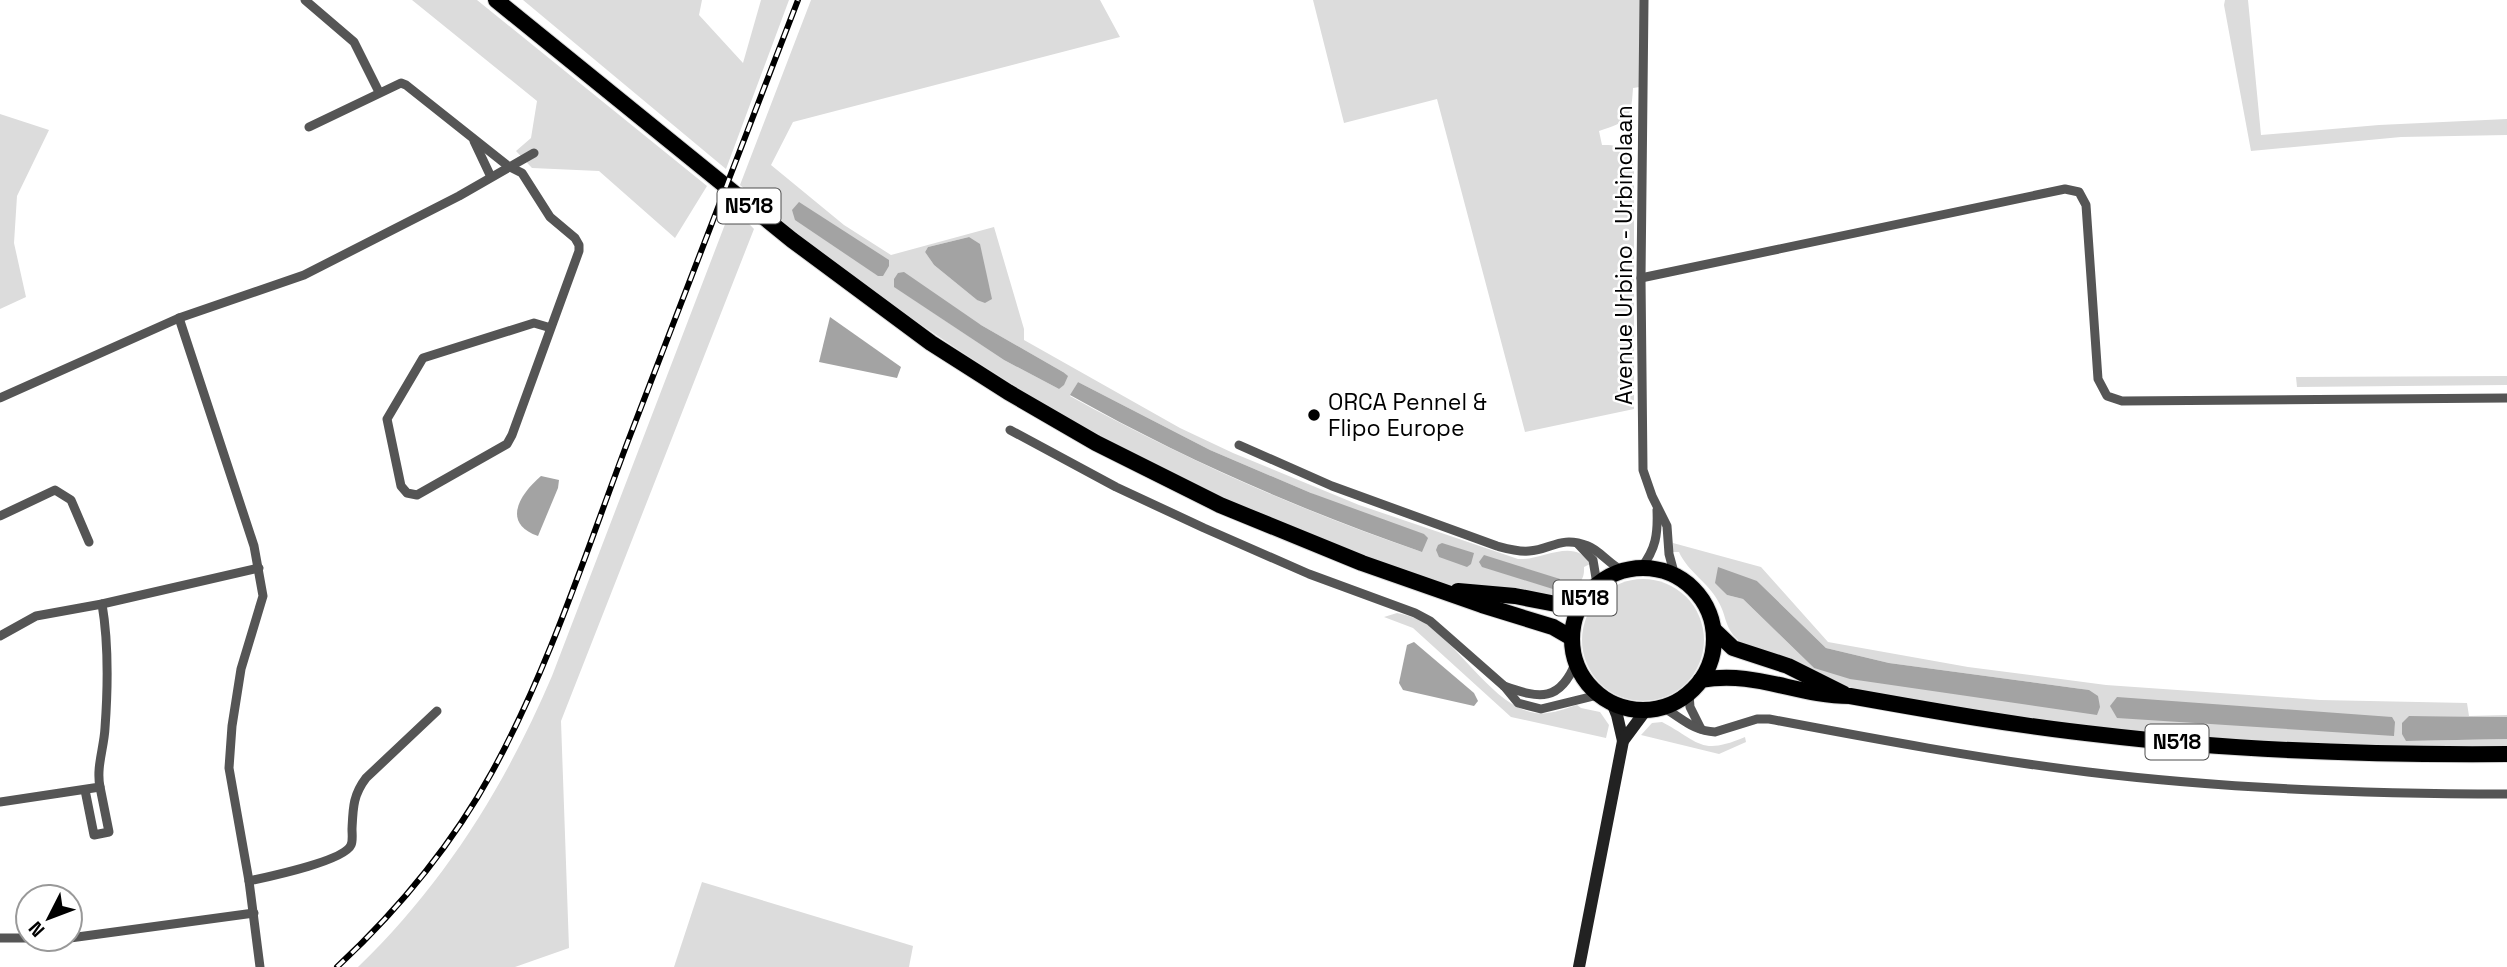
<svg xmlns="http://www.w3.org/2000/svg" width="2507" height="967" font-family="'Space Grotesk',sans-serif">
<rect width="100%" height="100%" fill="#fff"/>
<g fill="#dcdcdc" fill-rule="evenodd">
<polygon points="412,0 477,0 707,186 675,238 599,171 532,168 516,151 531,138 537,101"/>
<polygon points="523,0 702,0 699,15 743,63 761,0 789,0 726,169"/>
<path d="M811 0H1100L1120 37 793 122 771 165 844 225 891 255 994 227 1024 329V340L1180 428 1233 453 1359 505 1518 559C1541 561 1575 536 1590 564L1584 567C1585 583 1576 587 1562 592L1561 598C1520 593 1475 592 1435 581 1389 568 1345 549 1301 531 1145 468 1000 384 864 284 822 252 779 221 740 185ZM969 237 977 300 934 265 925 252 928 247ZM895 287 981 325 1063 372 1059 389 1004 360ZM1078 382 1210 450 1311 493 1422 552C1301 511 1182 458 1070 396Z"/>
<path d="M1313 0H1641L1640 87 1633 88C1631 121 1628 121 1599 131L1602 145C1620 144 1629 150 1634 168V409L1525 432 1437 99 1344 123Z"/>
<polygon points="2225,0 2248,0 2261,135 2379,125 2507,119 2507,135 2401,137 2251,151 2224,5"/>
<polygon points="0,114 49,130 17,196 14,243 26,297 0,309"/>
<path d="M732 206 754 229 561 721 569 948 515 967H358C444 884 505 786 552 676Z"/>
<polygon points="2507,376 2507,385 2297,387 2296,377"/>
<path d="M1673 543 1761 567 1828 642 1968 667 2106 685 2320 700 2467 703 2469 716 2507 715V717L2409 716 2406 741 2507 739V747H2421L2282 742 2184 736 2014 717 1852 690 1736 646 1738 640C1724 627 1727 616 1718 601 1708 582 1688 572 1679 552H1673ZM1757 581 1826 648 1889 663 2089 690 1814 668 1743 599 1727 595 1719 586Z"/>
<circle cx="1643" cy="640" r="61"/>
<path d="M1397 613C1406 615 1415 617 1423 622 1458 643 1494 707 1535 713 1550 715 1564 709 1577 705L1581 708 1600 712 1609 725 1606 738 1511 717 1413 628 1384 617Z"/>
<path d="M1662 722C1700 742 1700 756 1745 737L1746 742 1719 754 1641 735 1652 723Z"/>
<polygon points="702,882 913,946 909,967 674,967"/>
</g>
<g fill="#a3a3a3">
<polygon points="799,202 889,260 889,266 883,276 878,276 795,220 792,210"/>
<polygon points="969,237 980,244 992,299 985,303 977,300 934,265 925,252 928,247"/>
<polygon points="904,272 981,325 1063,372 1068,376 1064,385 1059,389 1004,360 894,287 894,279 898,273"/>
<polygon points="830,317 901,367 897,378 819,362"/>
<path d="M1078 382 1210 450 1311 493 1424 534 1428 538 1422 552C1300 510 1182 458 1070 395Z"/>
<path d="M541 476 559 480 558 488 538 536C501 523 520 494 541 476Z"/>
<polygon points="1442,543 1474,553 1471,564 1467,567 1439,557 1436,550 1438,545"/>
<polygon points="1484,555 1560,579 1556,590 1482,567 1479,562"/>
<polygon points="1718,567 1757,581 1826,648 1889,663 2089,690 2098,696 2100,707 2097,715 1850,679 1814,668 1743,599 1727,595 1715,583"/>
<polygon points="1414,642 1474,693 1478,701 1474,706 1403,690 1399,683 1407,645"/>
<polygon points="2117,697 2392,717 2395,722 2394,736 2117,718 2110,706"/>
<polygon points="2409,716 2507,717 2507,739 2406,741 2402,734 2402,723"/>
</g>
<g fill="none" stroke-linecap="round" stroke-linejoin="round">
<g stroke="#dbdbdb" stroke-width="18">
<g id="highway">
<polyline points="496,0 792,240 931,343 1008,392 1096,443 1220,505 1362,563 1482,605 1553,627 1572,638"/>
<circle cx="1643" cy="639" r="71"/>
<polyline points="1458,591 1515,596 1561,605 1583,602"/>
<polyline points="1714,630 1733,648 1788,666 1844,694"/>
<path d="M1701 680C1755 670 1797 696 1850 696 1934 711 2018 726 2103 735 2237 751 2372 755 2507 754"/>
</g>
</g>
<g stroke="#555" stroke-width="9">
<polyline points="305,0 354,42 379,92"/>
<polyline points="1644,0 1641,278 1643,470 1652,496 1667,526 1669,554 1675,576"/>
<polyline points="309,127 401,83 406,85 508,166 522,173 550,217 575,238 579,245 579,251 512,435 507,444 417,495 407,493 401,486 387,419 423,358 534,323 551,328"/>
<polyline points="474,141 491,177"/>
<polyline points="1641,278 2065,189 2079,192 2086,205 2098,379 2107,396 2122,401 2507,398"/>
<polyline points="179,318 254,546 263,596 241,669 232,726 229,768 249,881 260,967"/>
<polyline points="0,398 179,318 304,275 459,196 534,153"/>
<polyline points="1010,430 1116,487 1204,528 1309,574 1415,613 1430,621 1446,635 1504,686 1518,703 1541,709 1598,695"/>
<path d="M1239 445 1332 486 1497 546C1508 549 1518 552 1529 551 1551 550 1560 535 1588 546 1599 550 1609 564 1623 571"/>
<polyline points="0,516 55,490 71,500 89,542"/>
<polyline points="1578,544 1593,560 1597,584"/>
<path d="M1641 568C1656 549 1658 534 1657 510"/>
<polyline points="0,636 36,616 102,604 259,568"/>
<path d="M1504 686C1540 699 1560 702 1576 662"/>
<polyline points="1689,694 1690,707 1701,729"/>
<path d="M1664 708C1682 718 1693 731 1715 732L1757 719H1769C1875 739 1981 759 2088 772 2227 789 2367 794 2507 794"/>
<polyline points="85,790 94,835 109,832 100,787"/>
<path d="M0 802 100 787C96 767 104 748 105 728 108 687 109 645 102 604"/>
<path d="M249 881C267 877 344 861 351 845 353 841 352 834 352 829 353 808 353 795 366 778L437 711"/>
<polyline points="0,938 28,938"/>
<polyline points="70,938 254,913"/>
</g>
<g stroke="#222" stroke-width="12">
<polyline points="1612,703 1617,715 1623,741"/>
<polyline points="1579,967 1623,741 1646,710"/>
</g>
<use href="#highway" stroke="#000" stroke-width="16"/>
<g stroke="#000" stroke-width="6">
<path id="rail" d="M337 967C398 910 452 845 492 772 549 668 586 552 628 441 685 294 741 147 798 0"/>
</g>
<use href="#rail" stroke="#fff" stroke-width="3.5" stroke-dasharray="10" stroke-linecap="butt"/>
</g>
<circle fill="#000" stroke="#fff" stroke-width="2.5" cx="1314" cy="415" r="7"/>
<g text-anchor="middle" stroke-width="5" stroke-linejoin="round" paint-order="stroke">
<g fill="#fff" stroke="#4c4c4c" stroke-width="2">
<rect x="717.5" y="188.5" width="63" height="35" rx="5"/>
<rect x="1553.5" y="580.5" width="63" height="35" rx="5"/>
<rect x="2145.5" y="724.5" width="63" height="35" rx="5"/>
</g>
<g font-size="21" font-weight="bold" fill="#000">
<text x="749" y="213">N518</text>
<text x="1585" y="605">N518</text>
<text x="2177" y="749">N518</text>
</g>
<g font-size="23" fill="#000" stroke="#fff">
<text transform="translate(1624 255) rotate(-90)" y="8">Avenue Urbino - Urbinolaan</text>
</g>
<g font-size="23" fill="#000" stroke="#fff" text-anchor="start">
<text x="1328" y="410">ORCA Pennel &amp;<tspan x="1328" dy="26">Flipo Europe</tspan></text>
</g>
</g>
<g transform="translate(49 918) rotate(228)"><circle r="33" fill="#ffffff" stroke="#999999" stroke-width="2"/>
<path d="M0-5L12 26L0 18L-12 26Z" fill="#000000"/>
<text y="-10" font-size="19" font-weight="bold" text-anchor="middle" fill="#000000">N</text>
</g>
</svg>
